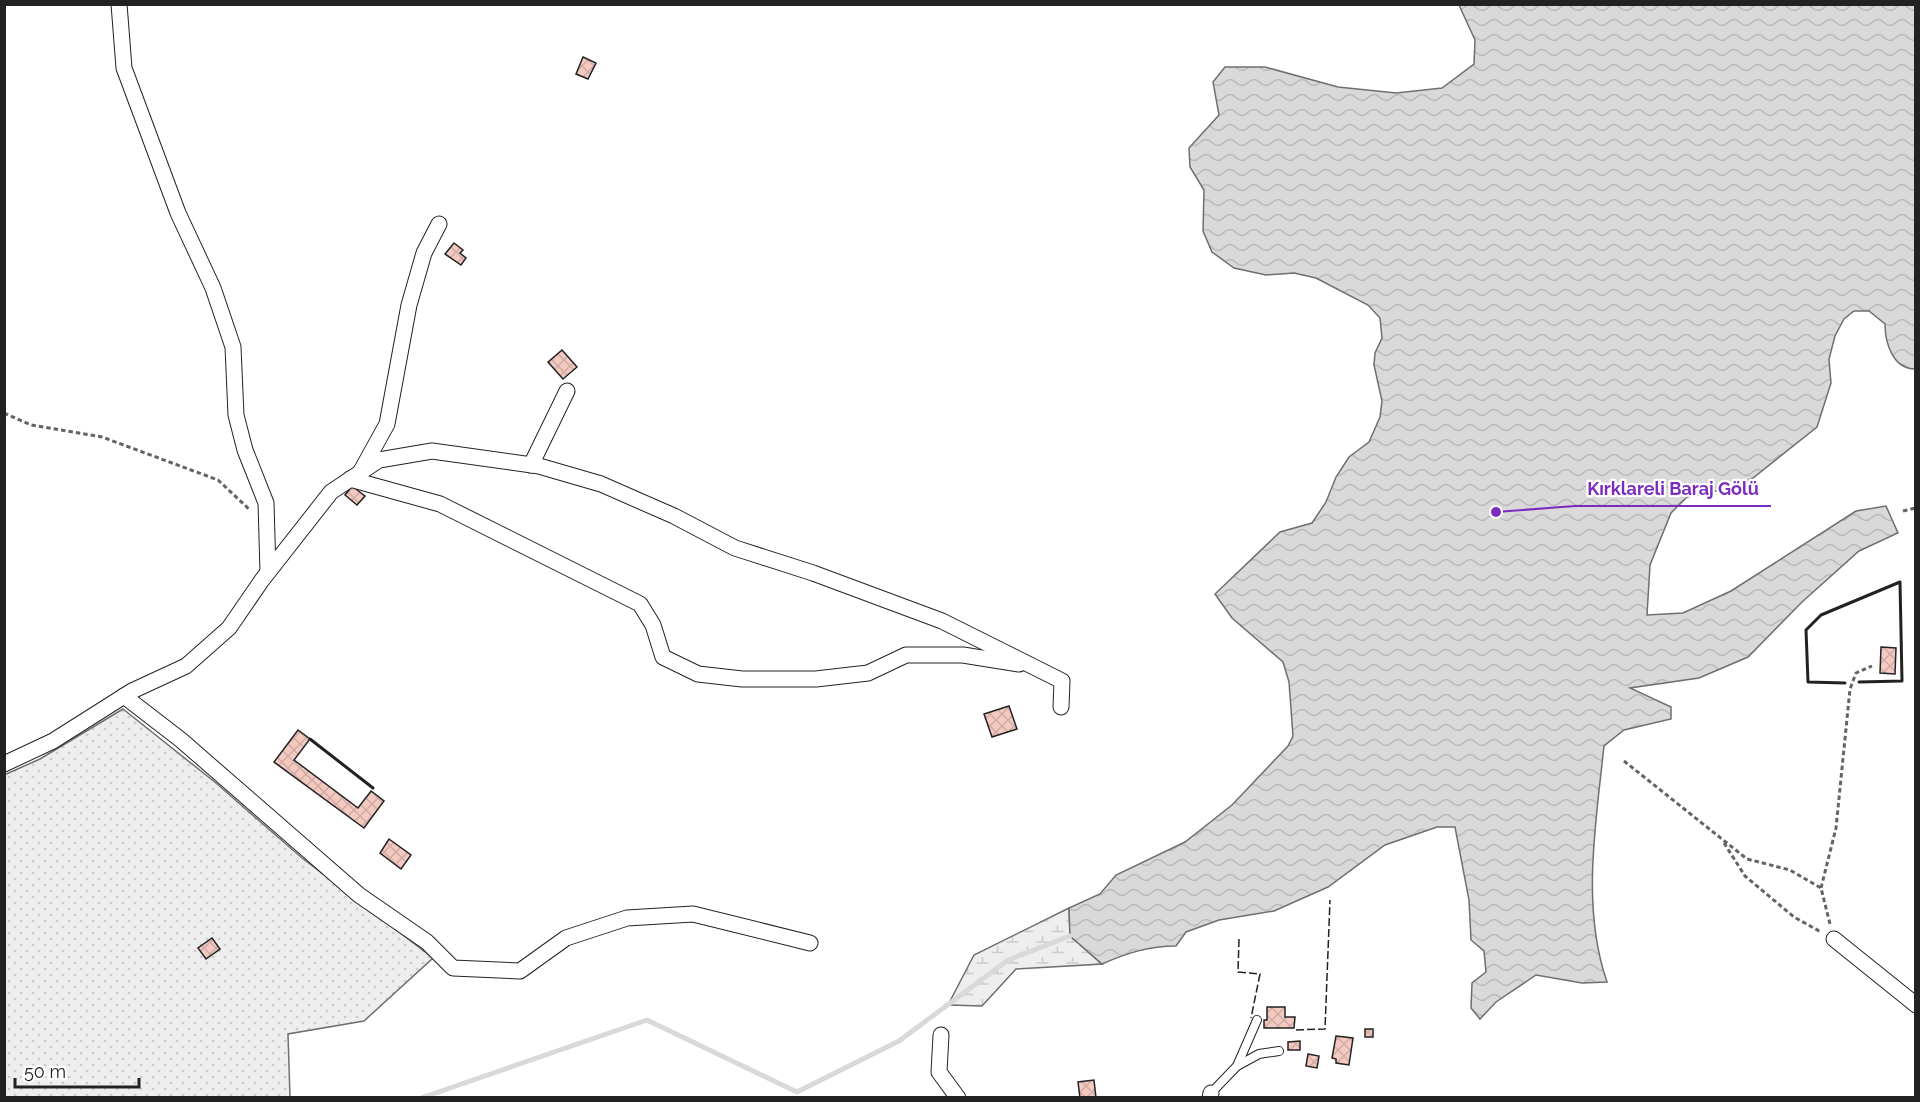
<svg xmlns="http://www.w3.org/2000/svg" width="1920" height="1102" font-family="Raleway,sans-serif">
<defs>
<pattern id="green-dots" width="8" height="8" patternUnits="userSpaceOnUse" patternTransform="scale(1.5)"><rect width="8" height="8" fill="#eee"/><path d="M2 2h.1M6 6h.1" fill="none" stroke="#ccc" stroke-width="1.8" stroke-linecap="round"/></pattern>
<pattern id="wetland-marsh" width="20" height="14" patternUnits="userSpaceOnUse" patternTransform="scale(1.5)"><rect width="20" height="14" fill="#eee"/><path d="M1 5h8M5 5V1M11 12h8M15 12V8" fill="none" stroke="#ccc"/></pattern>
<pattern id="water-waves" width="16" height="10" patternUnits="userSpaceOnUse" patternTransform="scale(1.5)"><rect width="16" height="10" fill="#d9d9d9"/><path d="M0 5q4-4 8 0t8 0" fill="none" stroke="#bababa"/></pattern>
<pattern id="building-cross-hatch" width="8" height="8" patternUnits="userSpaceOnUse" patternTransform="scale(1.5)"><rect width="8" height="8" fill="#f3c9c0"/><path d="M0 0l8 8M0 8l8-8" fill="none" stroke="#d0aca5"/></pattern>
</defs>
<rect width="100%" height="100%" fill="#fff"/>
<polygon fill="url(#green-dots)" stroke="#6f6f6f" stroke-width="1.5" points="123,709 216,783 302,858 433,958 364,1021 288,1034 290,1097 5,1097 4,775 40,759"/>
<polygon fill="url(#wetland-marsh)" stroke="#6f6f6f" stroke-width="1.5" points="1069,908 1070,936 1102,964 1016,969 982,1006 948,1005 974,955"/>
<path fill="url(#water-waves)" stroke="#6f6f6f" stroke-width="1.5" d="M1459 5H1915V369C1893 369 1885 343 1885 324L1869 311H1854L1844 319 1835 336 1829 359 1831 383 1817 427 1753 478 1730 488 1687 497 1671 513 1650 565 1647 615 1683 613 1731 591 1856 511 1886 506 1898 533 1859 551 1802 602 1748 657 1699 678 1630 688 1671 707V719L1624 730 1604 746C1596 822 1581 907 1607 982L1582 983 1536 975 1496 1002 1480 1019 1471 1008 1472 983 1486 972 1484 951 1471 940 1469 900 1455 827H1437L1385 845 1328 887 1274 911 1219 920 1186 932 1176 946C1149 946 1127 953 1102 964L1070 936 1069 908 1100 894 1116 875 1185 842 1232 805 1288 746 1293 736 1289 682 1283 662 1232 618 1215 594 1280 532 1312 523 1326 502 1336 477 1349 457 1369 442 1380 417 1382 401 1374 365 1375 353 1382 338 1380 318 1368 305 1316 278 1294 273 1266 275 1234 268 1212 252 1203 231 1204 190 1190 167 1189 148 1219 115 1213 82 1225 67H1265L1338 87 1396 93 1442 88 1474 64 1475 40Z"/>
<g fill="none" stroke-linecap="round" stroke-linejoin="round">
<polyline stroke="#d9d9d9" stroke-width="5" points="421,1098 647,1020 797,1092 899,1041 1008,960 1070,936"/>
</g>
<g fill="url(#building-cross-hatch)" stroke="#222" stroke-width="1.5">
<polygon points="583,57 596,63 588,79 576,74"/>
<polygon points="454,243 463,250 460,253 466,258 461,265 445,254"/>
<polygon points="562,350 577,367 563,379 548,362"/>
<polygon points="352,486 365,496 357,505 345,495"/>
<polygon points="1881,647 1896,648 1895,674 1880,673"/>
<polygon points="1009,706 1017,729 992,737 984,714"/>
<polygon points="298,730 310,739 294,760 358,808 371,791 384,801 364,828 274,762"/>
<polygon points="389,839 411,855 401,869 380,853"/>
<polygon points="212,938 220,949 206,959 198,948"/>
<polygon points="1267,1007 1285,1007 1285,1017 1295,1017 1294,1028 1264,1028 1264,1020 1267,1020"/>
<rect x="1365" y="1029" width="8" height="8"/>
<polygon points="1336,1036 1353,1038 1349,1065 1336,1063 1336,1059 1332,1058"/>
<polygon points="1300,1041 1300,1050 1288,1050 1288,1042"/>
<polygon points="1308,1054 1319,1056 1317,1068 1306,1066"/>
<polygon points="1094,1080 1096,1098 1080,1098 1078,1082"/>
</g>
<g fill="none" stroke-linecap="round" stroke-linejoin="round">
<g stroke="#222" stroke-width="10">
<g id="service">
<polyline points="1237,1066 1259,1054 1279,1051"/>
<polyline points="1211,1093 1237,1066 1257,1020"/>
</g>
</g>
<g stroke="#222" stroke-width="17">
<g id="minor">
<polyline points="119,4 124,68 178,213 213,288 233,347 236,415 245,450 266,503 268,572"/>
<polyline points="531,465 567,391"/>
<polyline points="361,471 387,424 409,305 424,253 439,224"/>
<polyline points="350,479 440,504 640,604 653,625 663,657 698,674 742,679 816,679 868,673 906,655 963,655 1019,664"/>
<polyline points="124,696 181,740 359,895 427,942 453,968 520,971 566,938 627,918 693,914 810,943"/>
<polyline points="4,764 53,741 132,691 186,666 229,628 262,580 331,492 379,460 432,451 539,466 601,484 674,516 735,548 813,573 942,621 1062,681 1061,707"/>
<polyline points="1834,939 1916,1005"/>
<polyline points="941,1035 939,1072 958,1098"/>
<polyline points="1210,1098 1211,1093"/>
</g>
</g>
<g stroke="#646464" stroke-width="3" stroke-dasharray="4.5 3" stroke-linecap="butt">
<polyline points="4,413 31,425 102,437 218,480 250,510"/>
<polyline points="1903,511 1916,508"/>
<polyline points="1624,761 1747,859 1790,870 1821,888 1830,924"/>
<polyline points="1724,843 1745,876 1794,917 1821,932"/>
<polyline points="1821,888 1836,828 1850,689 1856,673 1872,666"/>
</g>
<use href="#service" stroke="#fff" stroke-width="8"/>
<use href="#minor" stroke="#fff" stroke-width="15"/>
<g stroke="#222" stroke-width="1.5" stroke-dasharray="8 3" stroke-linecap="butt">
<polyline points="1239,939 1238,972 1260,974 1251,1018"/>
<polyline points="1296,1030 1325,1029 1330,900"/>
</g>
<g stroke="#222" stroke-width="3">
<polyline points="1845,683 1808,682 1806,630 1821,615 1900,582 1902,681 1859,682"/>
<polyline points="310,739 373,788"/>
</g>
</g>
<path fill="none" stroke="#7b2cbf" stroke-width="2" d="M1496 512L1575 506H1771"/>
<circle fill="#7b2cbf" stroke="#fff" stroke-width="2" cx="1496" cy="512" r="6"/>
<g font-size="18" text-anchor="middle" font-weight="bold" fill="#7b2cbf" stroke="#fff" stroke-width="4.5" stroke-linejoin="round" paint-order="stroke">
<text x="1673" y="495">Kırklareli Baraj Gölü</text>
</g>
<rect width="1920" height="1102" fill="none" stroke="#222222" stroke-width="12"/>
<path d="M15 1078v9h124v-9" fill="none" stroke="#222222" stroke-width="3"/>
<text x="24" y="1078" font-size="18" fill="#222222" stroke="#ffffff" stroke-width="4.5" paint-order="stroke">50 m</text>
</svg>
